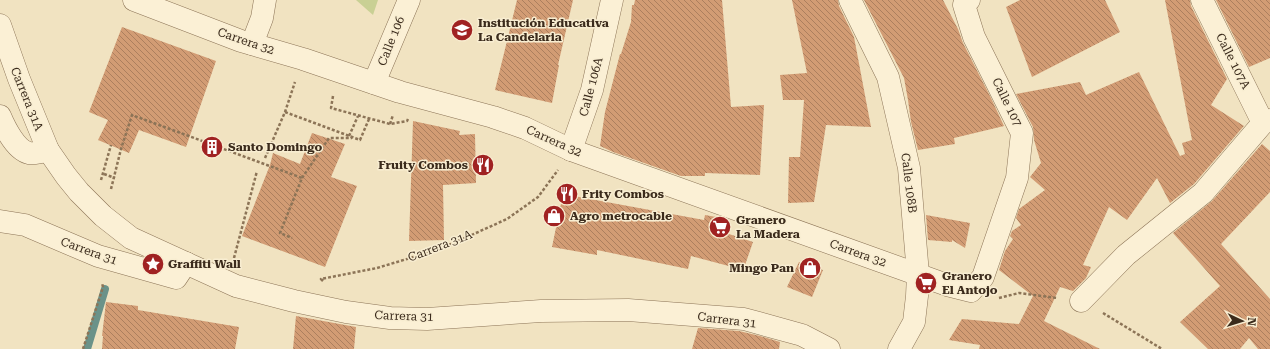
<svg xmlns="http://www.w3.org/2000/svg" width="1270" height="349" font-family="'Roboto Serif',serif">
<defs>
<pattern id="building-back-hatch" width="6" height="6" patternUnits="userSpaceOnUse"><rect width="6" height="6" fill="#d29c74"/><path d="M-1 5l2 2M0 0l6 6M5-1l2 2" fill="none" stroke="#ac7f5e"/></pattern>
</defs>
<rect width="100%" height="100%" fill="#f1e3c1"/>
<polygon fill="#c9d094" points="356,0 378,0 373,15"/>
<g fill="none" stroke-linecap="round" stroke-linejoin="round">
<polyline stroke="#6a9289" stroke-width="8" points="87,349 105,289"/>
</g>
<g fill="url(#building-back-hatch)">
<polygon points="517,0 573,0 558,65 559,65 552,103 495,90"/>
<polygon points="635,0 722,0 731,107 764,105 760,175 705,173 705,176 681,176 613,152 600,146 605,112 620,54 621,54 631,22 632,5 634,5"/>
<polygon points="792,0 838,0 839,6 854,37 871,127 826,125 814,202 788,203 789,157 800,157 804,100 783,100 780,75 807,73"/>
<polygon points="864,0 943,0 958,29 963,43 991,98 989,99 991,98 1004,126 954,138 955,144 918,150 911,122 908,100 904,78"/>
<polygon points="1020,0 1105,0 1120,32 1032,77 1006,7"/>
<polygon points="1165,0 1190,0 1191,6 1227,79 1211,105 1244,126 1243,127 1194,184 1170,203 1157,178 1127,220 1109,207 1083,265 1091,267 1086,278 1073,291 1060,287 1044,321 1100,349 979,349 980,345 949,340 962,319 1019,324 1033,296 999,270 1005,251 1013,239 1010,236 1012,231 1021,225 1016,218 1019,209 1045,190 1030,177 1041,163 1034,140 1033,127 1016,94 1080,82 1086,95 1139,72 1180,156 1185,154 1182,143 1192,140"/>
<polygon points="1216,0 1270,0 1270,58 1249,67"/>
<polygon points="122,27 216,61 186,147 139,130 129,153 98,140 108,120 89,112"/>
<polygon points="413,121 460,131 459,135 475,134 476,183 443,185 444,240 409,241"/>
<polygon points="312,133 345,144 331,177 357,186 325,267 242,236 270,165 273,153 300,164"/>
<polygon points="1262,144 1270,151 1270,192 1221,244 1270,299 1270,349 1258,349 1249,338 1240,349 1208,349 1180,322 1220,286 1173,233 1212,201"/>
<polygon points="563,194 704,220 705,215 727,219 723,232 753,242 744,268 741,266 740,269 691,256 688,269 597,250 597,255 552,247"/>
<polygon points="926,215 970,223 965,248 952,240 952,242 928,240"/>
<polygon points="799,262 823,270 812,297 787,287"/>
<polygon points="106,302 138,306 138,310 239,327 235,349 102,349 103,336 102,336"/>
<polygon points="296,316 356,327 354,349 293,349"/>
<polygon points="698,328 739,331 760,336 780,342 779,349 692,349"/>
</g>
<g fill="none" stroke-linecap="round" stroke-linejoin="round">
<g stroke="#8c7457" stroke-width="23">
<polyline id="pedestrian" points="1081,301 1126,255 1203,193 1263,123"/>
</g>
<g stroke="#8c7457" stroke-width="23">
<g id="minor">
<polyline points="134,0 241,41 303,59 400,92 493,117 525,128 571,150 947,285 971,291 983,277 1017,178 1022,133 974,37 964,5 969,0"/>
<polyline points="850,0 888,77 909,168 918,274 917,296 914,322 899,349"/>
<polyline points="1202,0 1263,123 1270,120"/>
<polyline points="252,44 262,18 265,0"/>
<polyline points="374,83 409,0"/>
<path d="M0 116C5 128 16 150 29 153 36 154 42 152 48 150"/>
<polyline points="571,150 592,90 612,0"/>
</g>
</g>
<g stroke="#8c7457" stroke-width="23">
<g id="tertiary">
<polyline points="0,25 19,79 48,150 66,176 79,192 103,216 131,238 236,286 294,301 346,312 390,318 427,319 541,311 628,310 744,319 802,335 829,349"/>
<polyline points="0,221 25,225 98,256 176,278 186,263"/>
</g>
</g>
<g stroke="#8c7457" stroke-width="2.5" stroke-dasharray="3 2" stroke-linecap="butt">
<polyline points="333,96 331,108 390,124 407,121 408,119"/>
<polyline points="285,112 360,140 369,119"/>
<polyline points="390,124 393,115"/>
<polyline points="349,136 358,116"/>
<polyline points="265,158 285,112 295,82"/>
<polyline points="104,174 115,178"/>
<polyline points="302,178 329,138 352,138"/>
<polyline points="101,180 111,145"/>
<polyline points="111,189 121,149 132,115 302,178 280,233 292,238"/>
<polyline points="234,258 257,171"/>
<polyline points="323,281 321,279 377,268 427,253 456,242 507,219 538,197 558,170"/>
<polyline points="999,298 1019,293 1057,298"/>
<polyline points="1103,313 1162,349"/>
<polyline points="83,349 103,287 102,283"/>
</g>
<use href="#pedestrian" stroke="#fbf0d5" stroke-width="22"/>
<use href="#minor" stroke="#fbf0d5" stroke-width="22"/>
<use href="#tertiary" stroke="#fbf0d5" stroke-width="22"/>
</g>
<defs>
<g id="school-disc" transform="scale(1.15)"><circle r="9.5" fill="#a02222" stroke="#f8edd1"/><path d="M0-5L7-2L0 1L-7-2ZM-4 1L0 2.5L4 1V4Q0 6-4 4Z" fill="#fff"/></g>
<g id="building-disc" transform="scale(1.15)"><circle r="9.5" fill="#a02222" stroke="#f8edd1"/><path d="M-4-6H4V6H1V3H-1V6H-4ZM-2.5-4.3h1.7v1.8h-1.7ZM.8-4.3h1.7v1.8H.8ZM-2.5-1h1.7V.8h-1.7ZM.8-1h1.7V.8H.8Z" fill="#fff"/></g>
<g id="restaurant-disc" transform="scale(1.15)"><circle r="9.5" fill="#a02222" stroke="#f8edd1"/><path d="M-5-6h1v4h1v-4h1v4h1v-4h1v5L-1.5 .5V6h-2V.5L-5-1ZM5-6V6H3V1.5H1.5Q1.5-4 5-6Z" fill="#fff"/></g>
<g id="shop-disc" transform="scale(1.15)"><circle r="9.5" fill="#a02222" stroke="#f8edd1"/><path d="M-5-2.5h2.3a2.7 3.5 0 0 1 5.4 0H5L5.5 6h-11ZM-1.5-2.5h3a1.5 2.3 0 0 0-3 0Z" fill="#fff"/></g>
<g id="supermarket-disc" transform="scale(1.15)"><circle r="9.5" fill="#a02222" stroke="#f8edd1"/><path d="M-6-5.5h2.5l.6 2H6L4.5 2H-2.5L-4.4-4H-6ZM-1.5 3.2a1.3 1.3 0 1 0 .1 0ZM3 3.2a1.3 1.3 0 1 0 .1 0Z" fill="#fff"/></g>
<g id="sight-disc" transform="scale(1.15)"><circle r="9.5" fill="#a02222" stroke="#f8edd1"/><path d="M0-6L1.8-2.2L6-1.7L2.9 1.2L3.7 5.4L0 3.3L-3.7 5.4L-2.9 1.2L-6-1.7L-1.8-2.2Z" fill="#fff"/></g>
</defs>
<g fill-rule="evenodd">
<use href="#school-disc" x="462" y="30"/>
<use href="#building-disc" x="212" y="147"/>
<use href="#restaurant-disc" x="483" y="165"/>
<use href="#restaurant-disc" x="567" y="194"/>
<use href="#shop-disc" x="554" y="216"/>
<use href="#supermarket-disc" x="720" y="227"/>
<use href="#sight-disc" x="153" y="264"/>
<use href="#shop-disc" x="810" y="268"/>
<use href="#supermarket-disc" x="926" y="283"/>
</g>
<g text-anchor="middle" stroke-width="3" stroke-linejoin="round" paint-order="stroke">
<g font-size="12" font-weight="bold" fill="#3b2b1c" stroke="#f8edd1" text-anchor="start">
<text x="478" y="27">Institución Educativa<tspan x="478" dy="14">La Candelaria</tspan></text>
<text x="228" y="151">Santo Domingo</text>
<text x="468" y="169" text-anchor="end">Fruity Combos</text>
<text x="582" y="198">Frity Combos</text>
<text x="570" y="220">Agro metrocable</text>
<text x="736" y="224">Granero<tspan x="736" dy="14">La Madera</tspan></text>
<text x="168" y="268">Graffiti Wall</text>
<text x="794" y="272" text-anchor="end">Mingo Pan</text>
<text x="942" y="280">Granero<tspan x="942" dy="14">El Antojo</tspan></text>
</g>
<g font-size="12" fill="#3b2b1c" stroke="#f8edd1">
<text transform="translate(246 41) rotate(19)" y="4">Carrera 32</text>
<text transform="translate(391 41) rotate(-68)" y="4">Calle 106</text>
<text transform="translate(1233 61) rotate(63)" y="4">Calle 107A</text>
<text transform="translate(591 87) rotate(-75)" y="4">Calle 106A</text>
<text transform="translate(27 99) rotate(68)" y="4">Carrera 31A</text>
<text transform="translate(1007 102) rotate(64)" y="4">Calle 107</text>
<text transform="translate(554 141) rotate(24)" y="4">Carrera 32</text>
<text transform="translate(909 183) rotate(83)" y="4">Calle 108B</text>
<text transform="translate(440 246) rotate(-21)" y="4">Carrera 31A</text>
<text transform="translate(89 251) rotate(20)" y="4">Carrera 31</text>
<text transform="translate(858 253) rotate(20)" y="4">Carrera 32</text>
<text transform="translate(404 316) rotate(2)" y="4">Carrera 31</text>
<text transform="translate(727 320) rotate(7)" y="4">Carrera 31</text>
</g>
</g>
<g transform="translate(1242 321) rotate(94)" stroke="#f8edd1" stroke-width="3" paint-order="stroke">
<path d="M0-3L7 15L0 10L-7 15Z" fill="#3b2b1c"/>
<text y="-6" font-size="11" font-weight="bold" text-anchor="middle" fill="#3b2b1c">N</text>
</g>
</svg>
